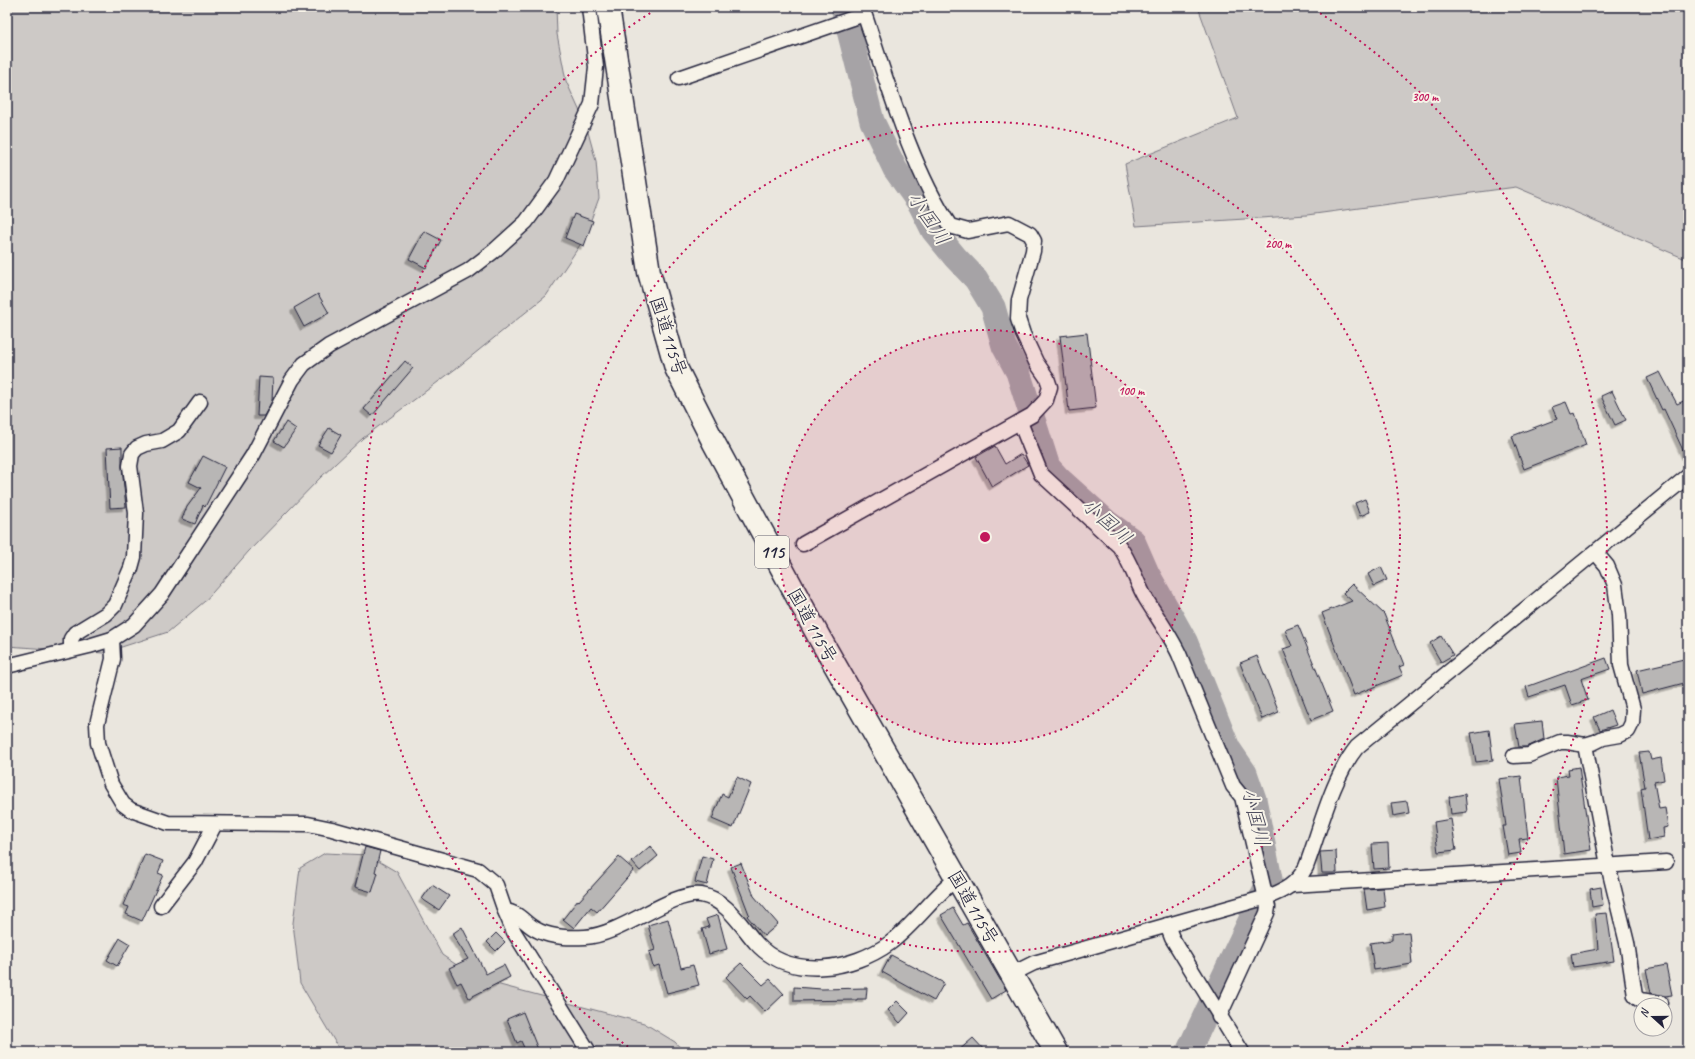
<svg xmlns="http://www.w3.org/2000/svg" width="1695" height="1059" font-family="Caveat,'Klee One',sans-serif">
<defs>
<filter id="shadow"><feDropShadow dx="-3.5" dy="3.5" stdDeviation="0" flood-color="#0004"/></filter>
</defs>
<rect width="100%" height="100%" fill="#eae6de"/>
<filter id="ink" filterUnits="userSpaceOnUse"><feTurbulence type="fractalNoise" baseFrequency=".025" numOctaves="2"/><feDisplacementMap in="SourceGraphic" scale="8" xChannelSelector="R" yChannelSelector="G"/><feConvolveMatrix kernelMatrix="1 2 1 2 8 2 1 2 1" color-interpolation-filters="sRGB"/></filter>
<g filter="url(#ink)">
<g fill="#cdc9c6" stroke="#787680">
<polygon points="7,7 556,7 557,34 566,81 586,125 596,161 599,198 584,239 546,296 458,367 363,438 321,477 249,551 205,601 168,632 103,653 7,646"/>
<polygon points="1198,7 1688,7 1688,260 1516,187 1307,215 1136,226 1125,164 1238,118"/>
<polygon points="325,853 368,855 397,872 442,955 477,979 644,1023 675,1042 684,1052 341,1052 300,983 293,923 300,868"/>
</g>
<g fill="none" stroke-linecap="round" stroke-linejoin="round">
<polyline stroke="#a6a3a6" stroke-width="25" points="843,7 872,121 895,169 920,204 933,230 955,257 976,279 993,307 1004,346 1018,372 1048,467 1058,478 1108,523 1133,541 1147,573 1185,641 1228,748 1245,773 1254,799 1270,879 1188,1052"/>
</g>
<g fill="#b8b6b5" stroke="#22223b" filter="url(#shadow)">
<polygon points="574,214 593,221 584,246 565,238"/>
<polygon points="424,231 441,240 426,268 409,259"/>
<polygon points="318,294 329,313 304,327 294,308"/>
<polygon points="1087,333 1096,408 1069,411 1060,336"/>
<polygon points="405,361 413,368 372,416 364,409"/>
<polygon points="1660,372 1677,404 1688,399 1688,461 1664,409 1662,410 1647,378"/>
<polygon points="259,377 273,378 272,401 264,416 257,416"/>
<polygon points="1612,391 1626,420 1615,425 1601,396"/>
<polygon points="1566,402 1571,414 1575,413 1586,445 1524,469 1512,436 1557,419 1552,407"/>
<polygon points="286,422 296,429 284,447 274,441"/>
<polygon points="329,428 341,435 331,452 318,445"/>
<polygon points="995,446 1005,464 1021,454 1028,465 992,487 976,457"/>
<polygon points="122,447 122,467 126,507 110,508 107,448"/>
<polygon points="203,456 225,467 205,507 203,505 195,524 182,519 187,507 201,488 189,482"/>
<polygon points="1365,499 1370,512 1360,516 1355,503"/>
<polygon points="1381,567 1387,580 1374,586 1368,574"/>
<polygon points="1352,584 1384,614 1404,665 1399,667 1403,675 1354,695 1322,613 1352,601 1343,593"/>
<polygon points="1298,625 1333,711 1311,720 1283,649 1292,646 1285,630"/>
<polygon points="1441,636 1453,655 1441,662 1430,643"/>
<polygon points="1257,656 1279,712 1262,719 1240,663"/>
<polygon points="1606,658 1610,669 1581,679 1588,700 1572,705 1565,685 1529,697 1526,687"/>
<polygon points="1688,658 1688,682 1642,694 1637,670"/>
<polygon points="1610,710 1616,725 1600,730 1594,717"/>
<polygon points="1542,721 1544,739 1527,747 1519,747 1515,724"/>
<polygon points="1489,730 1493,760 1476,762 1471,733"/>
<polygon points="1649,752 1651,760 1661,758 1664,780 1654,782 1659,809 1665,808 1668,827 1663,828 1664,837 1648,840 1641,788 1645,787 1639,753"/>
<polygon points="1579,767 1591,850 1564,854 1556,777 1569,775 1568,769"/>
<polygon points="1521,776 1528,838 1519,839 1521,853 1508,855 1503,826 1506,826 1499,779"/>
<polygon points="737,777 751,784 733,828 712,819 722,794 728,797"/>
<polygon points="1465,794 1467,812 1451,814 1449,797"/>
<polygon points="1407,801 1409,813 1393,816 1391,803"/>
<polygon points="1451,819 1456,850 1438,852 1434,822"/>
<polygon points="1388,843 1389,868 1374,869 1372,844"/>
<polygon points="650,846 658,856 640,871 632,862"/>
<polygon points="365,847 380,851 375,872 378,873 372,892 355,887"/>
<polygon points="1336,851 1337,873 1322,873 1320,852"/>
<polygon points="145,854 163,861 158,873 163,875 142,921 126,914 129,907 123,905"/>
<polygon points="702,856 713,859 707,885 695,882"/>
<polygon points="619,857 634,870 597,912 591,907 574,928 563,919 578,900 579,901"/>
<polygon points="741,863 754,896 778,924 764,936 747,916 749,914 731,867"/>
<polygon points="432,885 449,896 439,910 422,899"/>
<polygon points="1601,887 1603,905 1592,907 1590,889"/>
<polygon points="1383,888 1385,907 1367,910 1364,889"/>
<polygon points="953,908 963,925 967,923 1006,990 991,999 941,915"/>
<polygon points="1607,913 1614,961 1573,967 1571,954 1598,949 1595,914"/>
<polygon points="718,915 727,949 709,954 702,929 709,927 706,919"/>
<polygon points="668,919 681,968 693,965 699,985 667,993 659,965 653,967 649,952 655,950 648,925"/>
<polygon points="462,927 486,974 504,965 510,977 469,998 461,982 457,984 449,968 468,959 452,934"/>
<polygon points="1409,932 1412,964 1374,970 1370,943 1392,940 1392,934"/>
<polygon points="496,933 505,942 496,951 487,942"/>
<polygon points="120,938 130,944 117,966 107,960"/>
<polygon points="891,955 944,983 934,1001 882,972"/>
<polygon points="741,963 763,985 770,979 784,994 765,1012 750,996 747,999 726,977"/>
<polygon points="1666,965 1672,995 1665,996 1651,993 1646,969"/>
<polygon points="794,987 822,989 867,988 866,999 857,999 857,1000 794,1001"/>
<polygon points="897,1001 909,1013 900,1023 888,1010"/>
<polygon points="523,1012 539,1052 526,1052 521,1041 517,1043 507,1019"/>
<polygon points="973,1038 986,1052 957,1052"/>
</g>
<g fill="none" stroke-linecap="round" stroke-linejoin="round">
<g stroke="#22223b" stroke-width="17">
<g id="minor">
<path d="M679 78 862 15 865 16C888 84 911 167 950 226L968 231 1009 223 1030 234 1034 241 1033 251 1019 300 1018 319 1023 334 1036 362 1047 378 1050 387 1046 400 1032 415 803 544"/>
<path d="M1020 422 1041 474 1119 546C1131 562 1136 582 1146 599 1157 617 1170 635 1179 654L1233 786 1242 797 1268 907 1267 913 1219 1017"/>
<polyline points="112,639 113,659 97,724 98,743 111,784 123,804 131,810 168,823 308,824 332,829 478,870 496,885 505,911 514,932 589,1052"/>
<polyline points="71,650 71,639 75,633 106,614 115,605 131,568 134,557 136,513 130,466 132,454 137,448 146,444 162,441 179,431 200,402"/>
<polyline points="7,666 89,646 112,639 134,625 162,594 253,455 292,380 304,364 329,346 468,271 494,251 526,222 556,181 592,104 596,67 589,7"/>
<polyline points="1585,745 1608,865 1627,943 1635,996 1640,1000 1660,1003"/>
<polyline points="1514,756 1529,755 1560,742 1567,742 1585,745 1595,742 1603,738 1620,735 1628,731 1632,723 1633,709 1621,665 1619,615 1615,585 1607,566 1596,553"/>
<polyline points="1292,885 1666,862"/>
<polyline points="161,906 195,862 215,824"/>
<path d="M505 911C517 912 522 920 532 927 546 937 569 938 585 937 622 935 671 891 701 895 726 899 741 926 756 943 790 981 853 970 890 943 915 924 933 897 957 878"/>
<polyline points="1167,925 1172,938 1242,1052"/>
<path d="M1012 974 1034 963 1267 897C1284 891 1297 884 1306 867 1320 830 1332 778 1357 747L1688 476"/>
</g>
</g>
<g stroke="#22223b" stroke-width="25">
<polyline id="trunk" points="608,7 649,272 676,368 714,443 819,637 1056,1052"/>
</g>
<use href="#minor" stroke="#f7f3e8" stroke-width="14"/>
<use href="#trunk" stroke="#f7f3e8" stroke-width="22"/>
</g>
</g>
<circle cx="985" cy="537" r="207" fill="#c2185b" fill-opacity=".12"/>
<g fill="none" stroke="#c2185b" stroke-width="2" stroke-dasharray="2 4">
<circle cx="985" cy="537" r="207"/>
<circle cx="985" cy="537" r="415"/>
<path d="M633 1050A622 622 0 0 1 655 10M1315 10A622 622 0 0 1 1337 1050"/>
</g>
<g text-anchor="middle" stroke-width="4" stroke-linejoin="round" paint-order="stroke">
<rect fill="#f7f3e8" stroke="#62616f" stroke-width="1" x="755" y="536" width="34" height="32" rx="3"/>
<g font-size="18" font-weight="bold" fill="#22223b">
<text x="772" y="558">115</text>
</g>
<g font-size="19" fill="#22223b" stroke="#f7f3e8">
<text transform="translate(669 336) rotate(72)" y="7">国道115号</text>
<text transform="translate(813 625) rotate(61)" y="7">国道115号</text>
<text transform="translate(974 907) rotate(60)" y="7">国道115号</text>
</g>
<g font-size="20" font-style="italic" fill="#504f60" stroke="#f7f3e8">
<text transform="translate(929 218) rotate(56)" y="7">小国川</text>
<text transform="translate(1107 521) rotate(42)" y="7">小国川</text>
<text transform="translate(1256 817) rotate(76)" y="7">小国川</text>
</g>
</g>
<circle cx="985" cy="537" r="6" fill="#c2185b" stroke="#f7f3e8" stroke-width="2"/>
<g font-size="12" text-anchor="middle" font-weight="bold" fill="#c2185b" stroke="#f7f3e8" stroke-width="4" stroke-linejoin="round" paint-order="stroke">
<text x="1425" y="101">300 m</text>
<text x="1278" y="248">200 m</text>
<text x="1131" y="395">100 m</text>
</g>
<rect width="1695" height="1059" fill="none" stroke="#f7f3e8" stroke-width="24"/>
<rect x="12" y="12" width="1671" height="1035" fill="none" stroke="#22223b" stroke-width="1.5" filter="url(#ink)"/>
<g transform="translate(1653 1017) rotate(291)"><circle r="19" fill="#f7f3e8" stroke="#a29fa3"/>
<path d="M0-3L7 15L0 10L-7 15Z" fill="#22223b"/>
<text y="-6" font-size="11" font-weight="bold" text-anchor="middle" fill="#22223b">N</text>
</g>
</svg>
